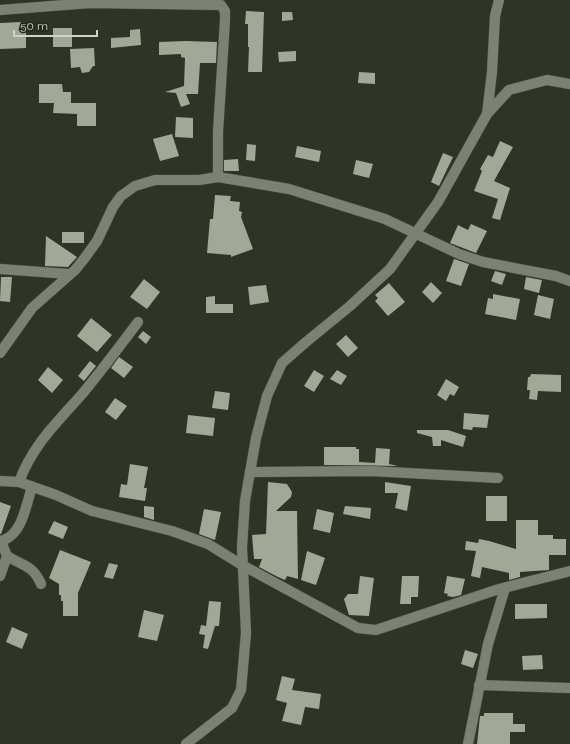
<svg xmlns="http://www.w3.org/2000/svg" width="570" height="744" font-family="Raleway,sans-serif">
<rect width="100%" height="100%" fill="#2f3427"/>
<g fill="#a2a798">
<polygon points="246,11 264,12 262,72 248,72 249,47 248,47 248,24 245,24"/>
<polygon points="282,12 292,12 293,20 282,21"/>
<polygon points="21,22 21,27 26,27 26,48 0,49 0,23"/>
<rect x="53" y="28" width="19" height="19"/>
<polygon points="140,29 141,45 111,48 111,38 130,37 130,30"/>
<polygon points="185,41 217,42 216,63 200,63 198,94 186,94 190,104 181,107 176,93 165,92 184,86 185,58 181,57 181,54 159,55 159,42"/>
<polygon points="94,48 95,66 93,66 89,72 82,73 80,67 71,68 70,49"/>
<polygon points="296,51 296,61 279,62 278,52"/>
<polygon points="359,72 375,73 375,84 358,83"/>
<polygon points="39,84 62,84 63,92 71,92 71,103 96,103 96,126 77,126 77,114 53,113 54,103 39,103"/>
<polygon points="176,117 193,118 193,138 175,137"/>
<polygon points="172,134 179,156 160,161 153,139"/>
<polygon points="500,141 513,147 494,181 510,188 500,220 492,218 498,199 474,191 482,171 480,169 488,155 493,157"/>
<polygon points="247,144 256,145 255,161 246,160"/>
<polygon points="297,146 321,151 319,162 295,157"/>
<polygon points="443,153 453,157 439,186 431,182"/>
<polygon points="238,159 239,171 224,171 224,160"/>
<polygon points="356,160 373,164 369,178 353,174"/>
<polygon points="215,195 231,196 230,201 240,202 239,211 242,212 241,217 253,249 231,257 231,255 207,253 210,219 213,219"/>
<polygon points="471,224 487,231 476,253 450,243 458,225 468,230"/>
<rect x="62" y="232" width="22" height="11"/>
<polygon points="46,236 77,257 68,267 45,266"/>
<polygon points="454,259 469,264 461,286 446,281"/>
<polygon points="495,271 506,274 502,285 491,281"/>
<polygon points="1,277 12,277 10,302 0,301"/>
<polygon points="526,277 542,280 539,293 524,289"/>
<polygon points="144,279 160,292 147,309 130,297"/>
<polygon points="431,282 442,293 433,303 422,292"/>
<polygon points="389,283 405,302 388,316 375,301 378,298 375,295"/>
<polygon points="266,285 269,302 250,305 248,287"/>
<polygon points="493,294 520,299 516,320 485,314 488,298 493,299"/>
<polygon points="538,295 554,299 550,319 534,315"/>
<polygon points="215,296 215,304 233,304 233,313 206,313 206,297"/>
<polygon points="91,318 112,335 97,352 77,336"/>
<polygon points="143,331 151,337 146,344 138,337"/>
<polygon points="346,335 358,348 348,357 336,344"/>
<polygon points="119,357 133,367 124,378 111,368"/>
<polygon points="90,361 96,366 84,381 78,376"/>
<polygon points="48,367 63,380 52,393 38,380"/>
<polygon points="314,370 324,376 314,392 304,386"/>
<polygon points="337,370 347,376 341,385 330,379"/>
<polygon points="531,374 561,375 561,392 538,391 537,400 529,399 530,390 527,390 528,377 530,377"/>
<polygon points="446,379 459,387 454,396 450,394 446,401 437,395"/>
<polygon points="215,391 230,393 228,410 212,408"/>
<polygon points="115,398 127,406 116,420 105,412"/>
<polygon points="464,413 489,415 487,428 473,427 472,430 463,429"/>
<polygon points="188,415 215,418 213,436 186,433"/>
<polygon points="417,430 448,430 466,436 463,447 441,440 441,446 433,446 432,437 417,433"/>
<polygon points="324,447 356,447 356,449 359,449 359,462 375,463 376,448 390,449 389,464 398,466 324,465"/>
<polygon points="130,464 148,467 144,488 147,488 145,501 119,497 121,484 127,485"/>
<polygon points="268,482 287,484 292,492 291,497 276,511 297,511 298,579 287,576 285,580 278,577 259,567 262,559 254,559 252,535 266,534"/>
<polygon points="385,482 411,486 407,511 395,508 398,493 385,493"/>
<rect x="486" y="496" width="21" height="25"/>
<polygon points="0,502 11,506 1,534 0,534"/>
<polygon points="144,506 154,507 154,520 144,517"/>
<polygon points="345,506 371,508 370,519 343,514"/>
<polygon points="204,509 221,512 215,540 199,534"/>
<polygon points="317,509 334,513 330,533 313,529"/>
<polygon points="516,520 538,520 538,535 553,535 553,539 566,539 566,555 549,555 549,570 520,572 520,577 509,580 509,573 482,567 480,578 471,576 476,551 465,550 466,541 478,543 479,539 489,541 516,549"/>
<polygon points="54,521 68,527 63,539 48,533"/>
<polygon points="60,550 91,562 78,593 78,616 63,616 63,601 61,601 61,595 59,595 59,584 49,578"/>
<polygon points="307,551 325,558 316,585 301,580"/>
<polygon points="109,563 118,565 113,579 104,577"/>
<polygon points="360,576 374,578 369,616 349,615 344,599 348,594 358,594"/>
<polygon points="402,576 419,576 418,597 411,597 411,604 400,604"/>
<polygon points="447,576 465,579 461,595 453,597 447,596 448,594 444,593"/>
<polygon points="209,601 221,602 219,626 215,626 208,649 203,648 205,635 199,634 201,625 206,626"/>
<polygon points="515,604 547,604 547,618 515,619"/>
<polygon points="144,610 164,615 157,641 138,637"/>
<polygon points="12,627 28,634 22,649 6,642"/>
<polygon points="465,650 478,654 473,668 461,664"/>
<polygon points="542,655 543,669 523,670 522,656"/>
<polygon points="282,676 295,679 292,690 321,694 319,709 305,707 301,725 282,721 287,703 276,700"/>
<polygon points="484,713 513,713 513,724 525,724 525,732 510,732 510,744 477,744 480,716 484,716"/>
</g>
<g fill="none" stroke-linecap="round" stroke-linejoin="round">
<g stroke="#4b4f44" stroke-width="11">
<g id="minor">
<polyline points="0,10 90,3 221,5 225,11 225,20 218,132 218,177"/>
<polyline points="487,114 492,72 495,16 499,0"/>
<polyline points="0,269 69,274"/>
<polyline points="0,353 32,308 75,270 84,259 97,241 113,207 121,196 135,186 155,180 199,180 218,177 289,189 385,219 459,254 483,262 556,276 570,281"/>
<polyline points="250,472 371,471 498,478"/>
<polyline points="0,481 19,482 56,495 92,511 172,531 208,544 242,565 358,628 376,630 499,589 570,571"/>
<path d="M19 482C33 444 57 423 83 393 102 370 120 346 138 322"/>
<path d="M0 541C22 537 26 505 32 487"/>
<path d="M7 556C23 566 33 565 41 584"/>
<polyline points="0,576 7,556 1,541"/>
<polyline points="479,685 570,688"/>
<polyline points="186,744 232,708 241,690 246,633 242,547 245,501 256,438 267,396 282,363 306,342 350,306 390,269 438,202 487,114 509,90 547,80 570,84"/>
<polyline points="468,744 488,644 505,588"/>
</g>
</g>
<use href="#minor" stroke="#7c8273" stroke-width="10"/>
</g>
<path d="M14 30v6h83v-6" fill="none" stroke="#d0d3cb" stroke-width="2"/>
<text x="20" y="30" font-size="12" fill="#d0d3cb" stroke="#252a1e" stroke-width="3" paint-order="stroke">50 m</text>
</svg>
